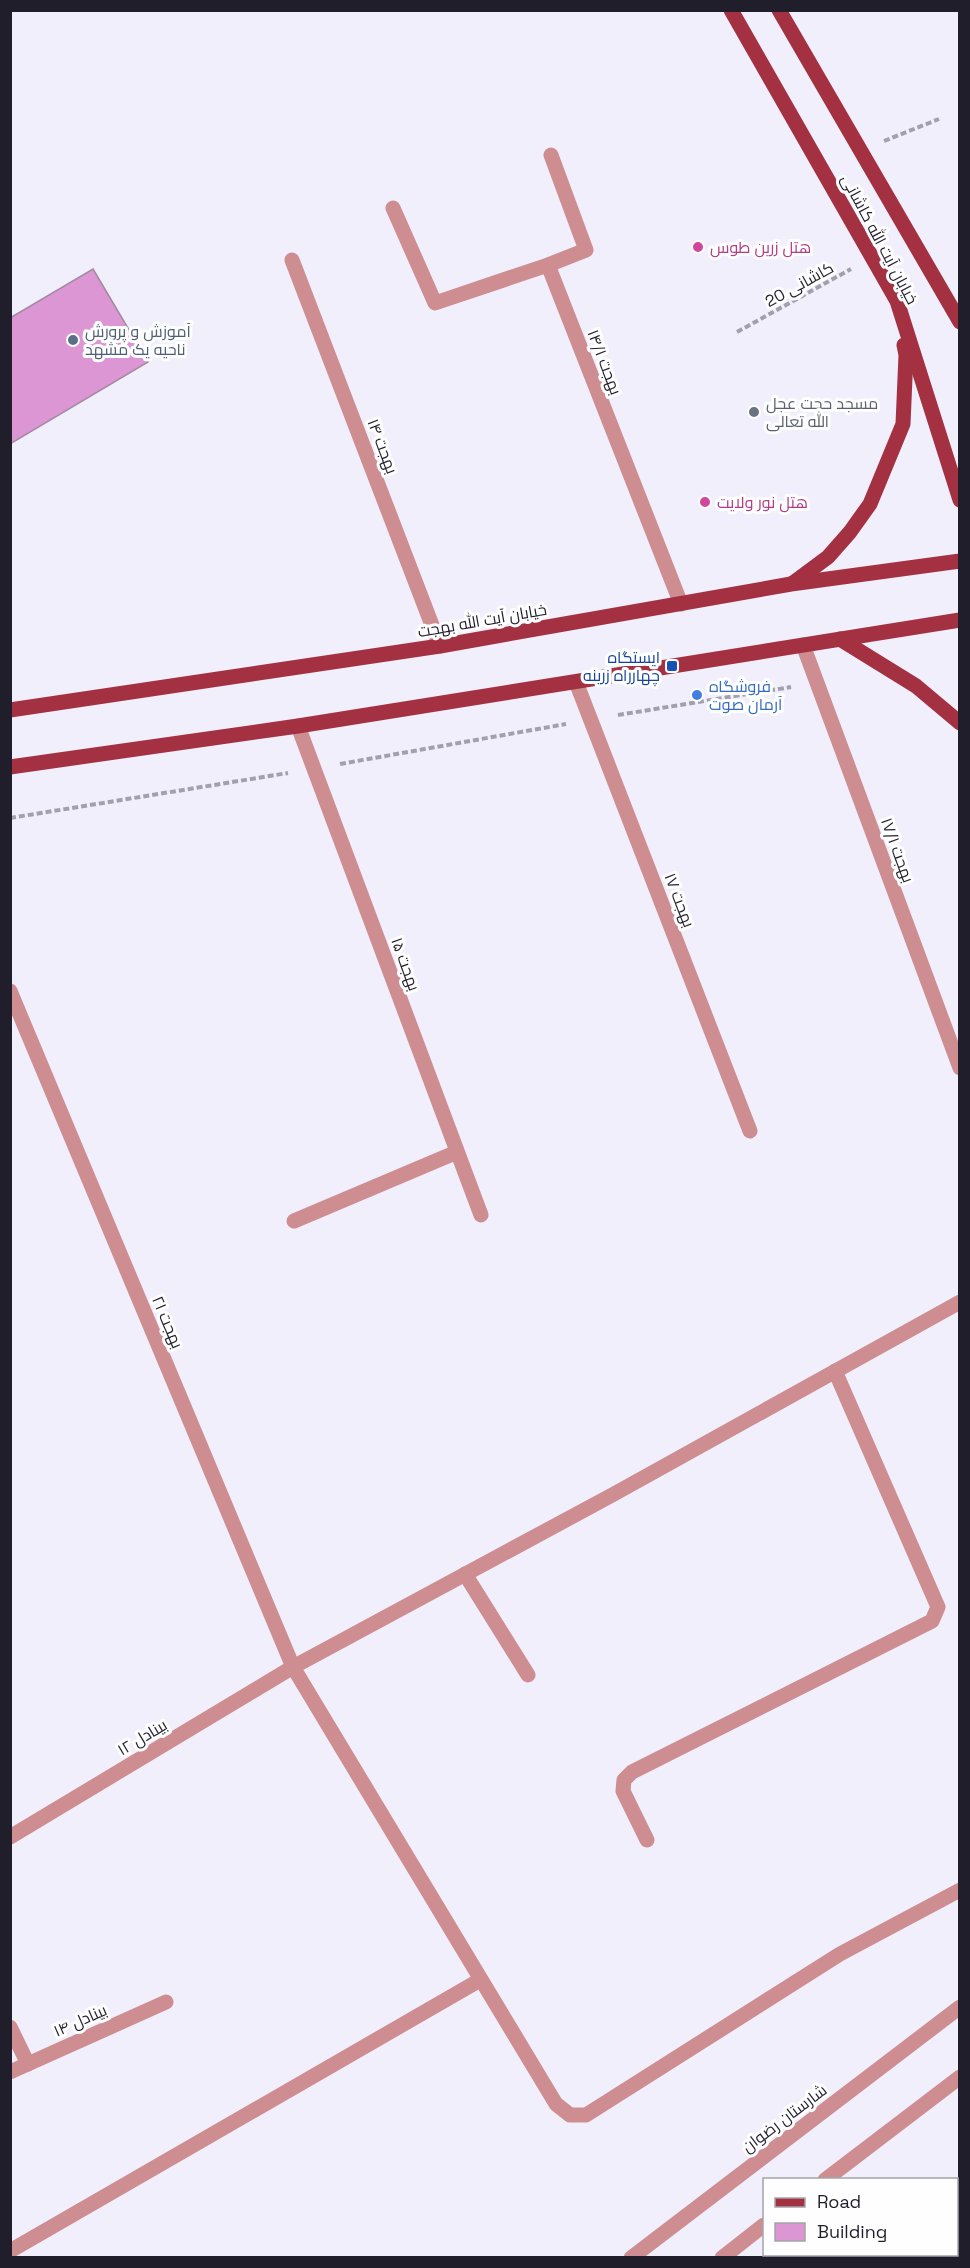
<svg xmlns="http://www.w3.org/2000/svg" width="970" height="2268" font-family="'Space Grotesk',Cairo,sans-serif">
<rect width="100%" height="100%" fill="#f0effb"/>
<polygon fill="#dc96d4" stroke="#a38aa0" stroke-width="1.5" points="93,269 148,362 10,444 10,318"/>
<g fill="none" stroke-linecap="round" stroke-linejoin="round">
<g stroke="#a2a0ac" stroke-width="4" stroke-dasharray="6 3" stroke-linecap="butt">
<polyline points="884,141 939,119"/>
<polyline points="737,332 851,269"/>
<polyline points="618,715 791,687"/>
<polyline points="340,764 566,724"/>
<polyline points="10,818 288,773"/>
</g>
<g stroke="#ce8d90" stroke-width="15">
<polyline points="551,155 586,250 548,265 681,604"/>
<polyline points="393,208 435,303 548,265"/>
<polyline points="292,260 440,646"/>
<polyline points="803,645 960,1068"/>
<polyline points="576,682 750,1131"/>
<polyline points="298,726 481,1215"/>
<polyline points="10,991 293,1667 556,2104 570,2115 586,2115 840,1954 960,1890"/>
<polyline points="294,1221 457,1152"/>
<polyline points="465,1574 528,1675"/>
<polyline points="10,1837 293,1667 614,1494 960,1302"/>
<polyline points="647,1840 623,1791 624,1780 632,1772 932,1621 938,1607 835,1371"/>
<polyline points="10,2027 28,2064"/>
<polyline points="10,2072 166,2002"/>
<polyline points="825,2180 960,2077"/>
<polyline points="10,2251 480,1980"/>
<polyline points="631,2258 960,2007"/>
<polyline points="722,2258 764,2225"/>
</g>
<g stroke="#a43142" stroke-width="15">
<polyline points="731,10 897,301 960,500"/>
<polyline points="779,10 960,322"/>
<polyline points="793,583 828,557 850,532 870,504 903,424 906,355 904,345"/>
<polyline points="840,639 916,686 960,723"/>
<polyline points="10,710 440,646 791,584 960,561"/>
<polyline points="10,767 298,726 960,620"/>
</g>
</g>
<g fill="#d1479c" stroke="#fefefe" stroke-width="2">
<circle cx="698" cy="247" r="6"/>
<circle cx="705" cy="502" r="6"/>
</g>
<circle fill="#5c6f8a" stroke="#fefefe" stroke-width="2" cx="73" cy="340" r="6"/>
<circle fill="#6b7280" stroke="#fefefe" stroke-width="2" cx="754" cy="412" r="6"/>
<rect fill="#1a4fb4" stroke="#fefefe" stroke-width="2" x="666" y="660" width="12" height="12" rx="3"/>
<circle fill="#3f7fe0" stroke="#fefefe" stroke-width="2" cx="697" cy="695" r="6"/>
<g text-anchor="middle" stroke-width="6" stroke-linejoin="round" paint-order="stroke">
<g font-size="16" fill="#201e2a" stroke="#fefefe">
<text transform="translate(880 239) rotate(62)" y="6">خیابان آیت الله کاشانی</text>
<text transform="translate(799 284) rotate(-29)" y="6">کاشانی 20</text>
<text transform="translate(605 362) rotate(69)" y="6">بهجت ۱۴/۱</text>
<text transform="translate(383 446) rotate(69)" y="6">بهجت ۱۴</text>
<text transform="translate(482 620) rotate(-10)" y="6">خیابان آیت الله بهجت</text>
<text transform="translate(898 850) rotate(70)" y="6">بهجت ۱۷/۱</text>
<text transform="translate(680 900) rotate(69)" y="6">بهجت ۱۷</text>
<text transform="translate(406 964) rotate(70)" y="6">بهجت ۱۵</text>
<text transform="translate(168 1322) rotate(67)" y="6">بهجت ۲۱</text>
<text transform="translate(142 1737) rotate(-31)" y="6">بینادل ۱۲</text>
<text transform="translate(80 2020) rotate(-24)" y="6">بینادل ۱۴</text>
<text transform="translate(784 2118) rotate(-37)" y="6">شارستان رضوان</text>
</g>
<g font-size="16" fill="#b23c85" stroke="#fefefe" text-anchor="start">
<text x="710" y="253">هتل زرین طوس</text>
<text x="717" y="508">هتل نور ولایت</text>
</g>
<g font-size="16" fill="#4e5e75" stroke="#fefefe" text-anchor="start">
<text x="85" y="337">آموزش و پرورش<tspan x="85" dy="18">ناحیه یک مشهد</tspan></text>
</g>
<g font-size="16" fill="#5b616d" stroke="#fefefe" text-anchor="start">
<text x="766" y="409">مسجد حجت عجل<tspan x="766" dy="18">الله تعالی</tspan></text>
</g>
<g font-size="16" fill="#164399" stroke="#fefefe" text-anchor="end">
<text x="660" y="663">ایستگاه<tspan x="660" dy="18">چهارراه زرینه</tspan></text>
</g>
<g font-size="16" fill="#366cbe" stroke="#fefefe" text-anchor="start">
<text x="709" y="692">فروشگاه<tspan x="709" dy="18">آرمان صوت</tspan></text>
</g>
</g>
<rect width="970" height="2268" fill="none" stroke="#201e2a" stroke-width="24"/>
<rect x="763" y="2178" width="195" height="78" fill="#fefefe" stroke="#a5a4a9" stroke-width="1.5"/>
<rect x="775" y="2198" width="30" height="9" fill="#a43142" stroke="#a5a4a9" stroke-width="1.5"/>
<text x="817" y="2208" font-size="18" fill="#201e2a">Road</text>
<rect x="775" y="2223" width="30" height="18" fill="#dc96d4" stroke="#a5a4a9" stroke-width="1.5"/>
<text x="817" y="2238" font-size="18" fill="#201e2a">Building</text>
</svg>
